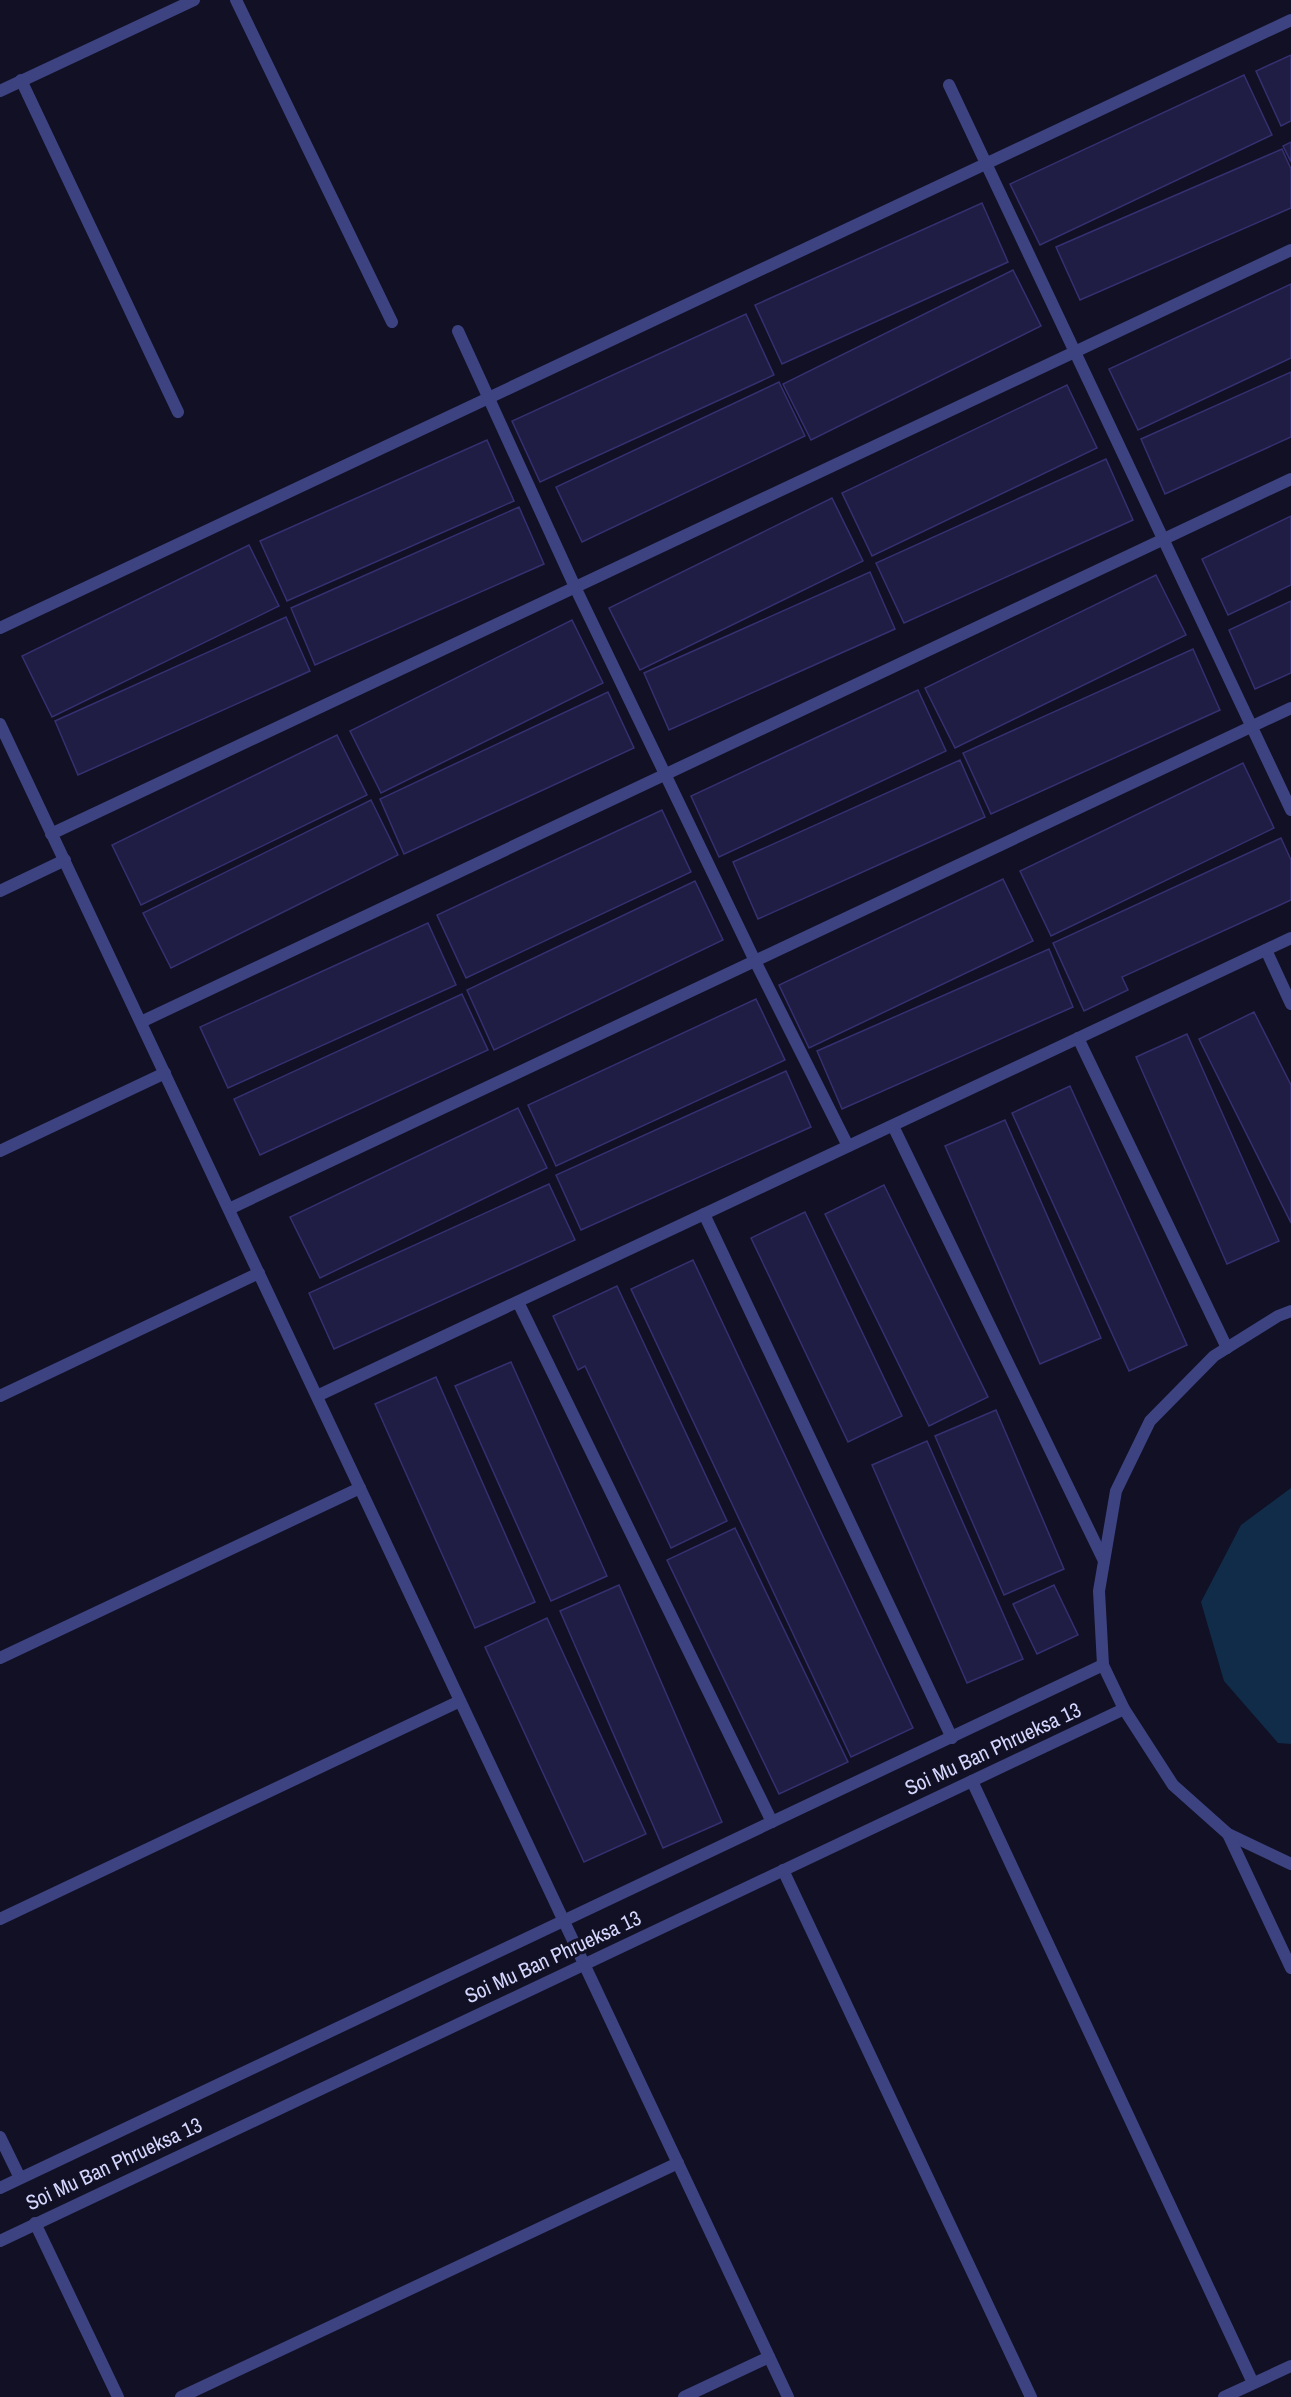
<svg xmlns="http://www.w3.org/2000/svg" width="1291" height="2397" font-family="'Archivo Narrow',sans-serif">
<rect width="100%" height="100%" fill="#111025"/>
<polygon fill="#112c48" points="1291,1488 1291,1744 1278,1743 1224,1681 1201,1602 1241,1525"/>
<g fill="#201d45" stroke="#353070" stroke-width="1.5">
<polygon points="1291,55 1291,121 1281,126 1256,71"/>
<polygon points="1244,75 1272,135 1040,245 1010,184"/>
<polygon points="1291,142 1291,162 1283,146"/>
<polygon points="1282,149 1291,169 1291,208 1080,300 1056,247"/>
<polygon points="982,203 1008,262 782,364 755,305"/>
<polygon points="1013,270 1041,326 811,440 783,384"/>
<polygon points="1291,284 1291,358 1138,430 1109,369"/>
<polygon points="746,314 774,375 540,482 512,421"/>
<polygon points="1291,372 1291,437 1165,494 1141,439"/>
<polygon points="779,382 805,436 582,542 556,487"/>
<polygon points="1067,385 1097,448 872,556 842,493"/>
<polygon points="487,440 514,501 287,601 260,541"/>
<polygon points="1106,459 1133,520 904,623 876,563"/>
<polygon points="832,498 863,561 640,670 609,608"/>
<polygon points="519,507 544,564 315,665 291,608"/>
<polygon points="1291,516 1291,585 1228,615 1202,559"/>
<polygon points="249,545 279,606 52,717 22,656"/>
<polygon points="870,572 895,629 669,730 644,673"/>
<polygon points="1156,575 1186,635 955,748 925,688"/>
<polygon points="1291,601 1291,673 1255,689 1229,630"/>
<polygon points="286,617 310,671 78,775 55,721"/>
<polygon points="572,620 603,683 381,793 350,731"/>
<polygon points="1193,649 1220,710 991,814 963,753"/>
<polygon points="918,690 946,751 719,857 691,796"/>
<polygon points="608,692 634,748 404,854 380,799"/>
<polygon points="337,735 367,795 141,905 112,845"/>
<polygon points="960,760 985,817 758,919 733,862"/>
<polygon points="1243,763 1274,828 1051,936 1020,871"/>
<polygon points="371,800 398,855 171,968 143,913"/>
<polygon points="662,810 691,872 466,978 437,915"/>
<polygon points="1281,838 1291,860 1291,900 1122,977 1128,990 1084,1011 1053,943"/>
<polygon points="1003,879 1033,941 809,1048 779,985"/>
<polygon points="695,881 723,940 494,1050 467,990"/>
<polygon points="428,923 456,985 228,1088 200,1027"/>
<polygon points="1049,949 1073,1007 842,1109 817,1051"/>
<polygon points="462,994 488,1050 260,1155 234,1099"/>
<polygon points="756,999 785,1060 556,1166 528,1105"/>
<polygon points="1254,1012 1291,1085 1291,1223 1199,1039"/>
<polygon points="1187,1034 1279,1241 1227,1264 1136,1057"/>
<polygon points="786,1071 811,1127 581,1230 556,1175"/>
<polygon points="1070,1086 1187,1345 1129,1371 1012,1113"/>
<polygon points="518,1108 547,1168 320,1278 290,1217"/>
<polygon points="1005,1120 1101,1338 1040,1364 945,1146"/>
<polygon points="549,1184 575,1240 334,1349 309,1293"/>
<polygon points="884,1185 988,1397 929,1426 825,1214"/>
<polygon points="805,1212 902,1416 848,1442 751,1238"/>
<polygon points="693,1260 913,1728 851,1757 631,1289"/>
<polygon points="617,1286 727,1521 671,1548 585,1366 578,1370 553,1316"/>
<polygon points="511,1362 607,1576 551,1601 455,1386"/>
<polygon points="436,1377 535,1602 475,1628 375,1404"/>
<polygon points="996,1410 1064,1569 1004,1595 935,1436"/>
<polygon points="927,1441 1023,1659 967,1683 872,1465"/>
<polygon points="735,1528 848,1762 779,1794 667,1560"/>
<polygon points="619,1585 722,1822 663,1848 560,1611"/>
<polygon points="1054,1585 1078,1635 1037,1654 1013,1604"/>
<polygon points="547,1618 646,1834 584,1862 485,1647"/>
</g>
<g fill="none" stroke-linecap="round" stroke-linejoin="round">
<g stroke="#3d4381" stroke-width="12">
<polyline points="236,0 392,322"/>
<polyline points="21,80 178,412"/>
<polyline points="0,2137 20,2178"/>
<polyline points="35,2223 118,2397"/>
</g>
<g stroke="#3d4381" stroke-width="12">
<polyline points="949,85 1291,810"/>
<polyline points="0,91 194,0"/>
<polyline points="458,331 575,587 755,961 848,1146"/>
<polyline points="0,628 1291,20"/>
<polyline points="0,724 788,2397"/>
<polyline points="51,834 1291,250"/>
<polyline points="0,891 65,860"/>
<polyline points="1266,950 1291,1004"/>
<polyline points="141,1022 1291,479"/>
<polyline points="1078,1038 1227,1348"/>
<polyline points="893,1126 1104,1561"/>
<polyline points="0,1151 165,1073"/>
<polyline points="229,1209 1291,708"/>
<polyline points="704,1214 952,1738"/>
<polyline points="518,1302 772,1822"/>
<polyline points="1291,1311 1278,1316 1214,1356 1150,1421 1116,1491 1099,1591 1103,1665 1124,1709 1173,1785 1228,1834 1291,1864"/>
<polyline points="0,1396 259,1273"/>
<polyline points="317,1396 1291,938"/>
<polyline points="0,1658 360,1488"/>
<polyline points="972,1781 1253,2383"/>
<polyline points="1228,1834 1291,1968"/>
<polyline points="783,1870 1031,2397"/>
<polyline points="0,1919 460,1701"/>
<polyline points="0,2188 1103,1665"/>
<polyline points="0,2241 1124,1709"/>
<polyline points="181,2397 678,2163"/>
<polyline points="684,2397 769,2357"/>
<polyline points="1224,2397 1291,2366"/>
</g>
</g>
<g text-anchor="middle" stroke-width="6" stroke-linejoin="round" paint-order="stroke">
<g font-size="21" fill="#d5d6fd" stroke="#111025">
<text transform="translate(993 1749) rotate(-25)" y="7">Soi Mu Ban Phrueksa 13</text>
<text transform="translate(553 1957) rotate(-25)" y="7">Soi Mu Ban Phrueksa 13</text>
<text transform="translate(114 2164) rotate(-25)" y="7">Soi Mu Ban Phrueksa 13</text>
</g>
</g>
</svg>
